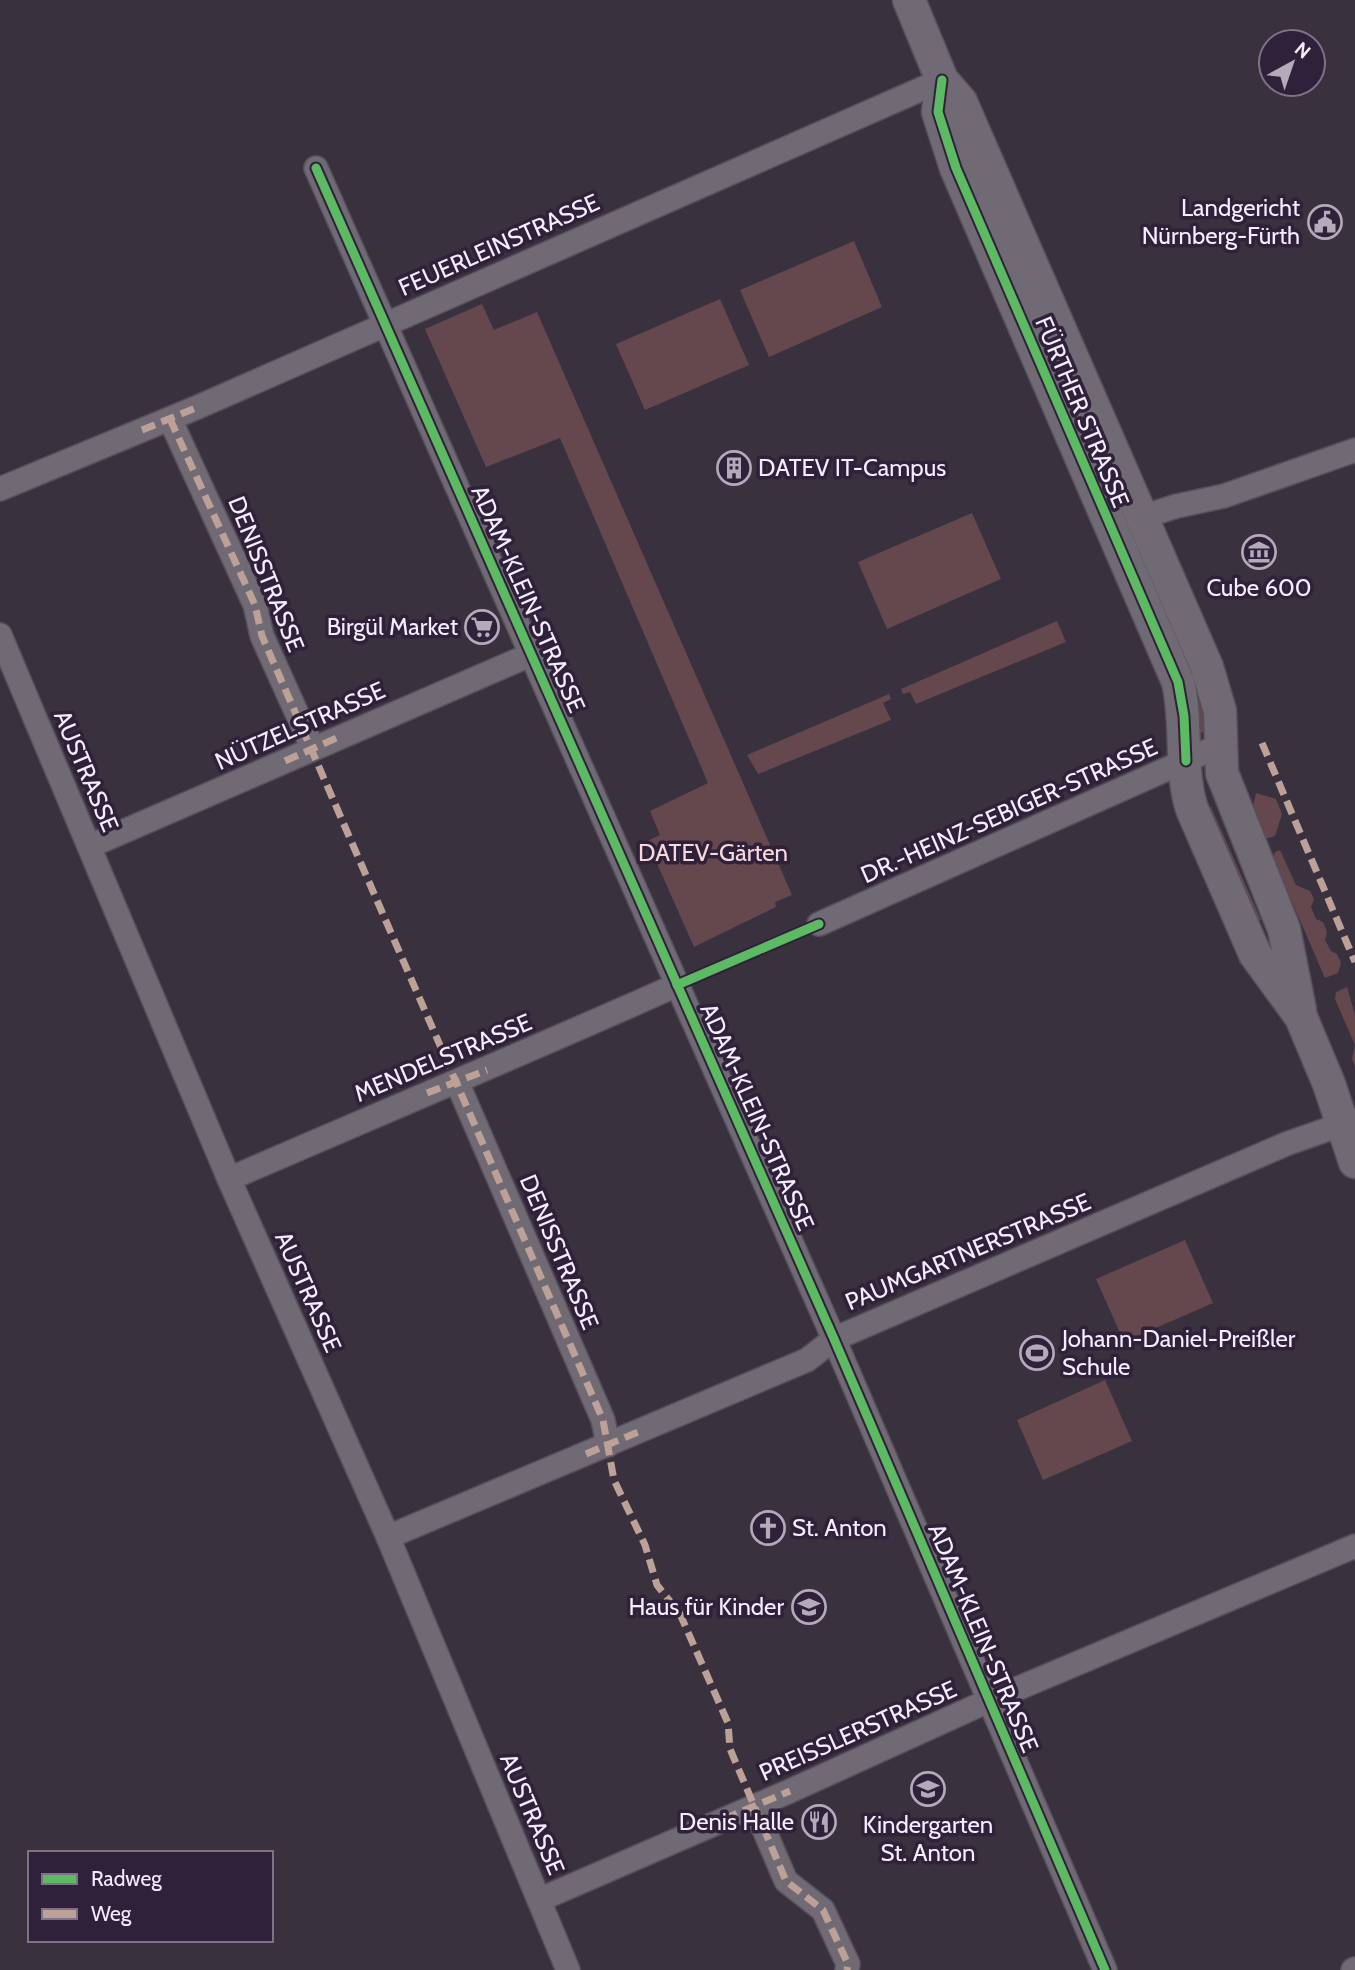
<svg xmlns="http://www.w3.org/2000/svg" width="1355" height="1970" font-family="Cabin,sans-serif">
<rect width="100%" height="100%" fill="#39313e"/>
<g fill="#64484e">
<polygon points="854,241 882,307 769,357 740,290"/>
<polygon points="720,299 749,365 645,410 616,344"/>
<polygon points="482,304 494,330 537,312 792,895 775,902 776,907 694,947 647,841 660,835 650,811 708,783 560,438 486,467 425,329"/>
<polygon points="972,513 1001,579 887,629 858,562"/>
<polygon points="1161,596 1185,648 1198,689 1207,733 1194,732 1152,600"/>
<polygon points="1057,621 1066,642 916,704 910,692 903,694 901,689"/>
<polygon points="889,694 891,699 883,703 891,720 758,774 747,755"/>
<polygon points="1256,793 1276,799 1282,814 1275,836 1265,839 1252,811"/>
<polygon points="1211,807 1261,920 1252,924 1202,811"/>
<polygon points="1280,850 1296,885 1310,891 1314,899 1311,907 1316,919 1323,922 1327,932 1325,940 1331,951 1337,954 1341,963 1338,973 1325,978 1273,858 1275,852"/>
<polygon points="1347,987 1355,1015 1355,1067 1352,1059 1355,1045 1335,999 1336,992"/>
<polygon points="1185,1240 1213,1303 1124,1342 1096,1279"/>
<polygon points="1105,1380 1132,1441 1043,1480 1017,1420"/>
</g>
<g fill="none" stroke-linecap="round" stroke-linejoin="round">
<g stroke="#57505c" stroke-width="26">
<g id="minor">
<polyline points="316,168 834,1339 1105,1970"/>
<polyline points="170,419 255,605 262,636 313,749"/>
<polyline points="0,489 198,407 942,80"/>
<polyline points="1142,517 1177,506 1224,496 1355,450"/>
<polyline points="0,635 229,1179 388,1537 568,1970"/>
<polyline points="90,846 532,654"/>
<polyline points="819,924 1221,745"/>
<polyline points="457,1082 603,1420 608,1445"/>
<path d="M229 1179C379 1114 529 1051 677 985"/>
<polyline points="388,1537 807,1360 834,1339 1286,1144 1354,1120"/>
<polyline points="754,1806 786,1881 823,1910 848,1964 847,1970"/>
<polyline points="539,1900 790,1791 988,1701 1355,1546"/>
<polyline points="1353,1970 1355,1969"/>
</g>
</g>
<g stroke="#57505c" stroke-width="35">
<g id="secondary">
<polyline points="909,0 942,80 961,102 1207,667 1220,711 1222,773 1284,929 1300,1010"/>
<path d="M942 80 938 112 956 168 1178 682C1188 724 1179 769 1192 809L1255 954 1301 1017 1329 1084 1355 1162"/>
</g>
</g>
<use href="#minor" stroke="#706a75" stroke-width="23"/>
<use href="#secondary" stroke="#706a75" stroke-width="32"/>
<g stroke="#bda197" stroke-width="7" stroke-dasharray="14 7" stroke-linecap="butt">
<polyline points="170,419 255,605 262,636 603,1420 614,1480 645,1545 657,1585 680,1614 728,1723 730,1749 786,1881 823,1910 848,1964 847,1970"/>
<polyline points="142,430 198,407"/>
<polyline points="1262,743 1355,962"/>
<polyline points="285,761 341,736"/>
<polyline points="427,1093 487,1070"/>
<polyline points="586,1454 638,1432"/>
<polyline points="724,1819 790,1791"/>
</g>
<g stroke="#30213a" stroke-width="13">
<g id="cycleway">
<polyline points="942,80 938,112 956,168 1178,682 1184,716 1186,761"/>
<polyline points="316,168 834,1339 1105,1970"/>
<polyline points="677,985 819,924"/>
</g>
</g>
<use href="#cycleway" stroke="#5cba63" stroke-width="9"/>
</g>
<defs>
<g id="civic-ring" transform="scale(1.75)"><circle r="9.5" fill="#30213a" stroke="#b3abba" stroke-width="1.5"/><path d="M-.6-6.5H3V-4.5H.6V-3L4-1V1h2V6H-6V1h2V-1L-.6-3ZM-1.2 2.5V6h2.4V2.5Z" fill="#b3abba"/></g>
<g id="building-ring" transform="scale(1.75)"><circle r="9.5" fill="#30213a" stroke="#b3abba" stroke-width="1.5"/><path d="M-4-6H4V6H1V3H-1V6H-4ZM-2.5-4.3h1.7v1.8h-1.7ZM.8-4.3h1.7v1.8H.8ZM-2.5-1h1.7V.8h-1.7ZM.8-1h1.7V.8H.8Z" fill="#b3abba"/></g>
<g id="museum-ring" transform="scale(1.75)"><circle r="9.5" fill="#30213a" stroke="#b3abba" stroke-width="1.5"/><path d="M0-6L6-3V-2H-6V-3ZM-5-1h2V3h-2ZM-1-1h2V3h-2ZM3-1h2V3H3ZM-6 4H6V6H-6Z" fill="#b3abba"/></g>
<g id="supermarket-ring" transform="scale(1.75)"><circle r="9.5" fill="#30213a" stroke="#b3abba" stroke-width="1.5"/><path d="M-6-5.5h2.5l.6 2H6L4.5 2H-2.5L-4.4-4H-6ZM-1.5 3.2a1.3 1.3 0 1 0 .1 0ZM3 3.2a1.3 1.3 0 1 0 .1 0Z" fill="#b3abba"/></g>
<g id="stadium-ring" transform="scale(1.75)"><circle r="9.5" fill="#30213a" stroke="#b3abba" stroke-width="1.5"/><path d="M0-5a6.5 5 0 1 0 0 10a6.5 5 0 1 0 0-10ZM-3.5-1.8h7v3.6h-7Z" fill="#b3abba"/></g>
<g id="church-ring" transform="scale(1.75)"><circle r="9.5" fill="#30213a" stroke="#b3abba" stroke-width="1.5"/><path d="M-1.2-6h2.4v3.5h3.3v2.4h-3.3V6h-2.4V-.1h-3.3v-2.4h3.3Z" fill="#b3abba"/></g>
<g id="school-ring" transform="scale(1.75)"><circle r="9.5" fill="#30213a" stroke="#b3abba" stroke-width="1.5"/><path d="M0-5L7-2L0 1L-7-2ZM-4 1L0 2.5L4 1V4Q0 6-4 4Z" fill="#b3abba"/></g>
<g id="restaurant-ring" transform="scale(1.75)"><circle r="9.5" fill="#30213a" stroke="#b3abba" stroke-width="1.5"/><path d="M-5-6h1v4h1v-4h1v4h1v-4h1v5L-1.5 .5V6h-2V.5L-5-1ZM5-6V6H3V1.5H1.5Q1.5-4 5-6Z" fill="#b3abba"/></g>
</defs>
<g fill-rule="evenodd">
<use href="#civic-ring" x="1325" y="222"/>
<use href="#building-ring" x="734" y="468"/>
<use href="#museum-ring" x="1259" y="552"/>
<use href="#supermarket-ring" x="482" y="627"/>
<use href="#stadium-ring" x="1037" y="1353"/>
<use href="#church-ring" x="768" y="1528"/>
<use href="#school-ring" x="809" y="1607"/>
<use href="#school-ring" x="928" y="1789"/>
<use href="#restaurant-ring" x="819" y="1822"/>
</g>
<g text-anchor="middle" stroke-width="7" stroke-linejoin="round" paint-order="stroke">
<g font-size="24" fill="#f5ecfd" stroke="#30213a" text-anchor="end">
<text x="1300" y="216">Landgericht<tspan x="1300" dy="28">Nürnberg-Fürth</tspan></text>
<text x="758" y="476" text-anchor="start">DATEV IT-Campus</text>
<text x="1259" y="596" text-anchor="middle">Cube 600</text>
<text x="458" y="635">Birgül Market</text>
<text x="1062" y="1347" text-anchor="start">Johann-Daniel-Preißler<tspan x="1062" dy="28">Schule</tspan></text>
<text x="792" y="1536" text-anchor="start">St. Anton</text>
<text x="784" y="1615">Haus für Kinder</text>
<text x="794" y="1830">Denis Halle</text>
<text x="928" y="1833" text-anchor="middle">Kindergarten<tspan x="928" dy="28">St. Anton</tspan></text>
</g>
<g font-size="24" fill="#f5ecfd" stroke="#30213a">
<text transform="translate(499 245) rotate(-24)" y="8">FEUERLEINSTRASSE</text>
<text transform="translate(1082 412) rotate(67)" y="8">FÜRTHER STRASSE</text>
<text transform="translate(266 574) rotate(68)" y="8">DENISSTRASSE</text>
<text transform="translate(528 599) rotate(66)" y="8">ADAM-KLEIN-STRASSE</text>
<text transform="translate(300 726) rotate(-24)" y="8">NÜTZELSTRASSE</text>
<text transform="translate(86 771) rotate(67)" y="8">AUSTRASSE</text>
<text transform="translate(1009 811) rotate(-24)" y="8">DR.-HEINZ-SEBIGER-STRASSE</text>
<text transform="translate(443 1058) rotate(-23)" y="8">MENDELSTRASSE</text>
<text transform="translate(757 1117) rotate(66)" y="8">ADAM-KLEIN-STRASSE</text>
<text transform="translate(559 1252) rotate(67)" y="8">DENISSTRASSE</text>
<text transform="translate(968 1252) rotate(-23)" y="8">PAUMGARTNERSTRASSE</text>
<text transform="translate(308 1292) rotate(66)" y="8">AUSTRASSE</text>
<text transform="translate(983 1638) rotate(67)" y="8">ADAM-KLEIN-STRASSE</text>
<text transform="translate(858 1731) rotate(-24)" y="8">PREISSLERSTRASSE</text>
<text transform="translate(532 1814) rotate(67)" y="8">AUSTRASSE</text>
</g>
<g font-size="24" fill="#f7d9dc" stroke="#30213a">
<text x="713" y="861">DATEV-Gärten</text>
</g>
</g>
<rect x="28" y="1851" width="245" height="91" fill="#30213a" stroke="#7f7288" stroke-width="2"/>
<rect x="42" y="1874" width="35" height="10" fill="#5cba63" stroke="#7f7288" stroke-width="2"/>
<text x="91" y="1886" font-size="21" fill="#f5ecfd">Radweg</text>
<rect x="42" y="1909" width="35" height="10" fill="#bda197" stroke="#7f7288" stroke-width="2"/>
<text x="91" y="1921" font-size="21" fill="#f5ecfd">Weg</text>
<g transform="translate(1292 63) rotate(40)"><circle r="33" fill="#30213a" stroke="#7f7288" stroke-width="2"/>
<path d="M0-5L12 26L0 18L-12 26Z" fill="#b3abba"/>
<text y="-10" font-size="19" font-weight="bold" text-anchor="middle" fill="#f5ecfd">N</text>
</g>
</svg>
